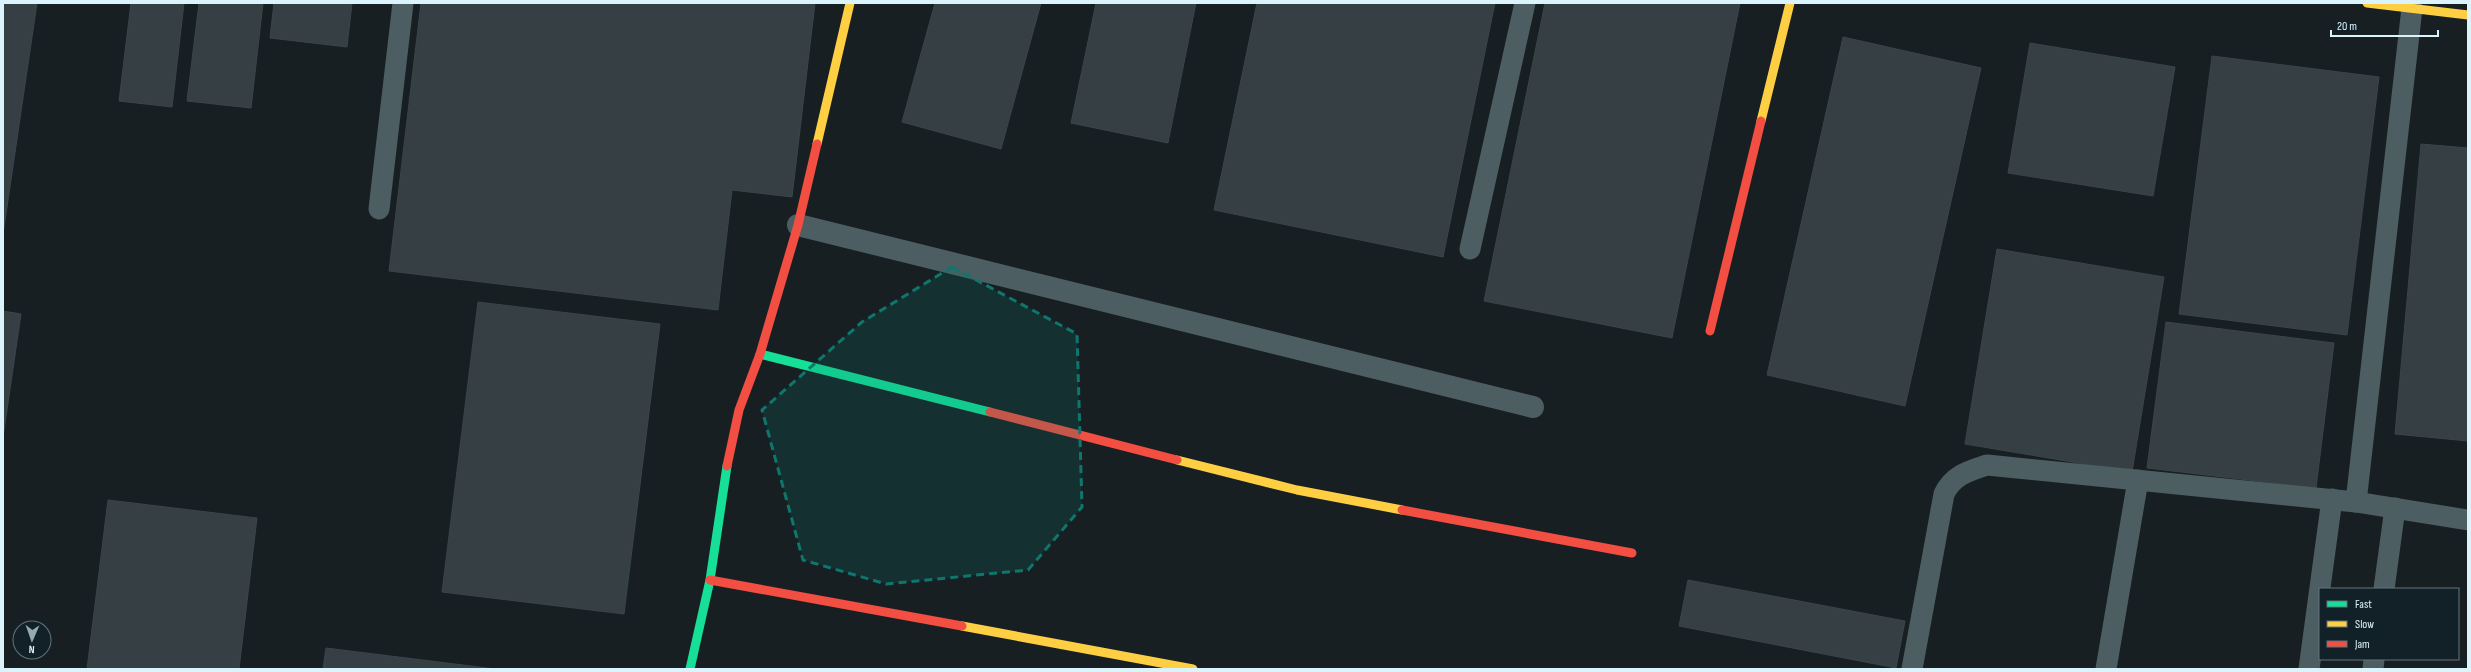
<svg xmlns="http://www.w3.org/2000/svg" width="2471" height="672" font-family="'Sofia Sans Condensed',sans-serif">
<rect width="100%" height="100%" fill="#171f22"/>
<g fill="#353f44" stroke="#3a464b">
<polygon points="3,3 37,3 3,234"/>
<polygon points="131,3 184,3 172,107 119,101"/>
<polygon points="199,3 263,3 251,108 187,101"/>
<polygon points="274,3 352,3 347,47 270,38"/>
<polygon points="421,3 815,3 792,197 732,190 718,310 389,271"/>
<polygon points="935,3 1041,3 1001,149 902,122"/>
<polygon points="1096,3 1196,3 1168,143 1071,123"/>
<polygon points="1257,3 1495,3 1443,257 1214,210"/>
<polygon points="1545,3 1740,3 1672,338 1484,301"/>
<polygon points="1843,37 1981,68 1905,406 1767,375"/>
<polygon points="2030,43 2175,67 2153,196 2008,173"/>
<polygon points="2212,56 2379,77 2347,335 2179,314"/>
<polygon points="2421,144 2468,148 2468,441 2395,434"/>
<polygon points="1997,249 2164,277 2132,472 1965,444"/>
<polygon points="478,302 660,324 624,614 442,592"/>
<polygon points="3,311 21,314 3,437"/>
<polygon points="2166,322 2334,343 2316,488 2147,468"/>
<polygon points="108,500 257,518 239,669 87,669"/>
<polygon points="1688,580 1905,621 1896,668 1679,626"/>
<polygon points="326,648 495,669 323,669"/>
</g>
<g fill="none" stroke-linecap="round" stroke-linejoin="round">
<g stroke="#4d5e62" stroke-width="21">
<polyline points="379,209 403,3"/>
<polyline points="1470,249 1525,3"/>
<polyline points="2356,502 2412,8"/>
<polyline points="2384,589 2395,508"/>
<path d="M1912 669 1944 494C1953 475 1969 471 1987 465L2356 502 2468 520"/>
<polyline points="2106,669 2138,480"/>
<polyline points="2309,669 2332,499"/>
<polyline points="2373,669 2374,659"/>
</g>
<polyline stroke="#4d5e62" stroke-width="22" points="798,225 1533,407"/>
<g stroke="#16e098" stroke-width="9">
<polyline points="760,354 990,412"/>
<polyline points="690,669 710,580 727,466"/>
</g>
<g stroke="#ffcf43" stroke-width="9">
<polyline points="2367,3 2468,15"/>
<polyline points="1761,121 1790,3"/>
<polyline points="817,144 850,3"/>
<polyline points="1177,460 1297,490 1402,510"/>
<polyline points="962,626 1193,669"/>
</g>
<g stroke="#f24e42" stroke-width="9">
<polyline points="1710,331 1761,121"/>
<polyline points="990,412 1177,460"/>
<polyline points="727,466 739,410 760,354 798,225 817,144"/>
<polyline points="1402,510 1632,553"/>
<polyline points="710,580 962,626"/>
</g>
</g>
<path fill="#0f766e" fill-opacity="0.2" stroke="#0f766e" stroke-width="3" stroke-dasharray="8 5" stroke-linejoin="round" d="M952 267 1077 334 1082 507 1028 570 886 584 803 560 762 410 862 322Z"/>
<rect width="2471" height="672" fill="none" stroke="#dbf4fc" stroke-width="8"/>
<rect x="2319" y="588" width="140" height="72" fill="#122027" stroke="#62757c"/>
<rect x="2327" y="601" width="20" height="6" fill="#16e098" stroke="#62757c"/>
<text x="2355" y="608" font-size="12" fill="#dbf4fc">Fast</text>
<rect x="2327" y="621" width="20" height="6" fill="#ffcf43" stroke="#62757c"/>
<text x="2355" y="628" font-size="12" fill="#dbf4fc">Slow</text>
<rect x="2327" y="641" width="20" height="6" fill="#f24e42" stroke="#62757c"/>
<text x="2355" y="648" font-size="12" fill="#dbf4fc">Jam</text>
<g transform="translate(32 640) rotate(182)"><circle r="19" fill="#122027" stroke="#62757c"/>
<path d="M0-3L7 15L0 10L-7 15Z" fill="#96a9b0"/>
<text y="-6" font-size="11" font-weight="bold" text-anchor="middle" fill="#dbf4fc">N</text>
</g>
<path d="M2331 30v6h107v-6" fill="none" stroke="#dbf4fc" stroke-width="2"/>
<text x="2337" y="30" font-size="12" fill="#dbf4fc" stroke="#122027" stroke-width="3" paint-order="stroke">20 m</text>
</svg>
